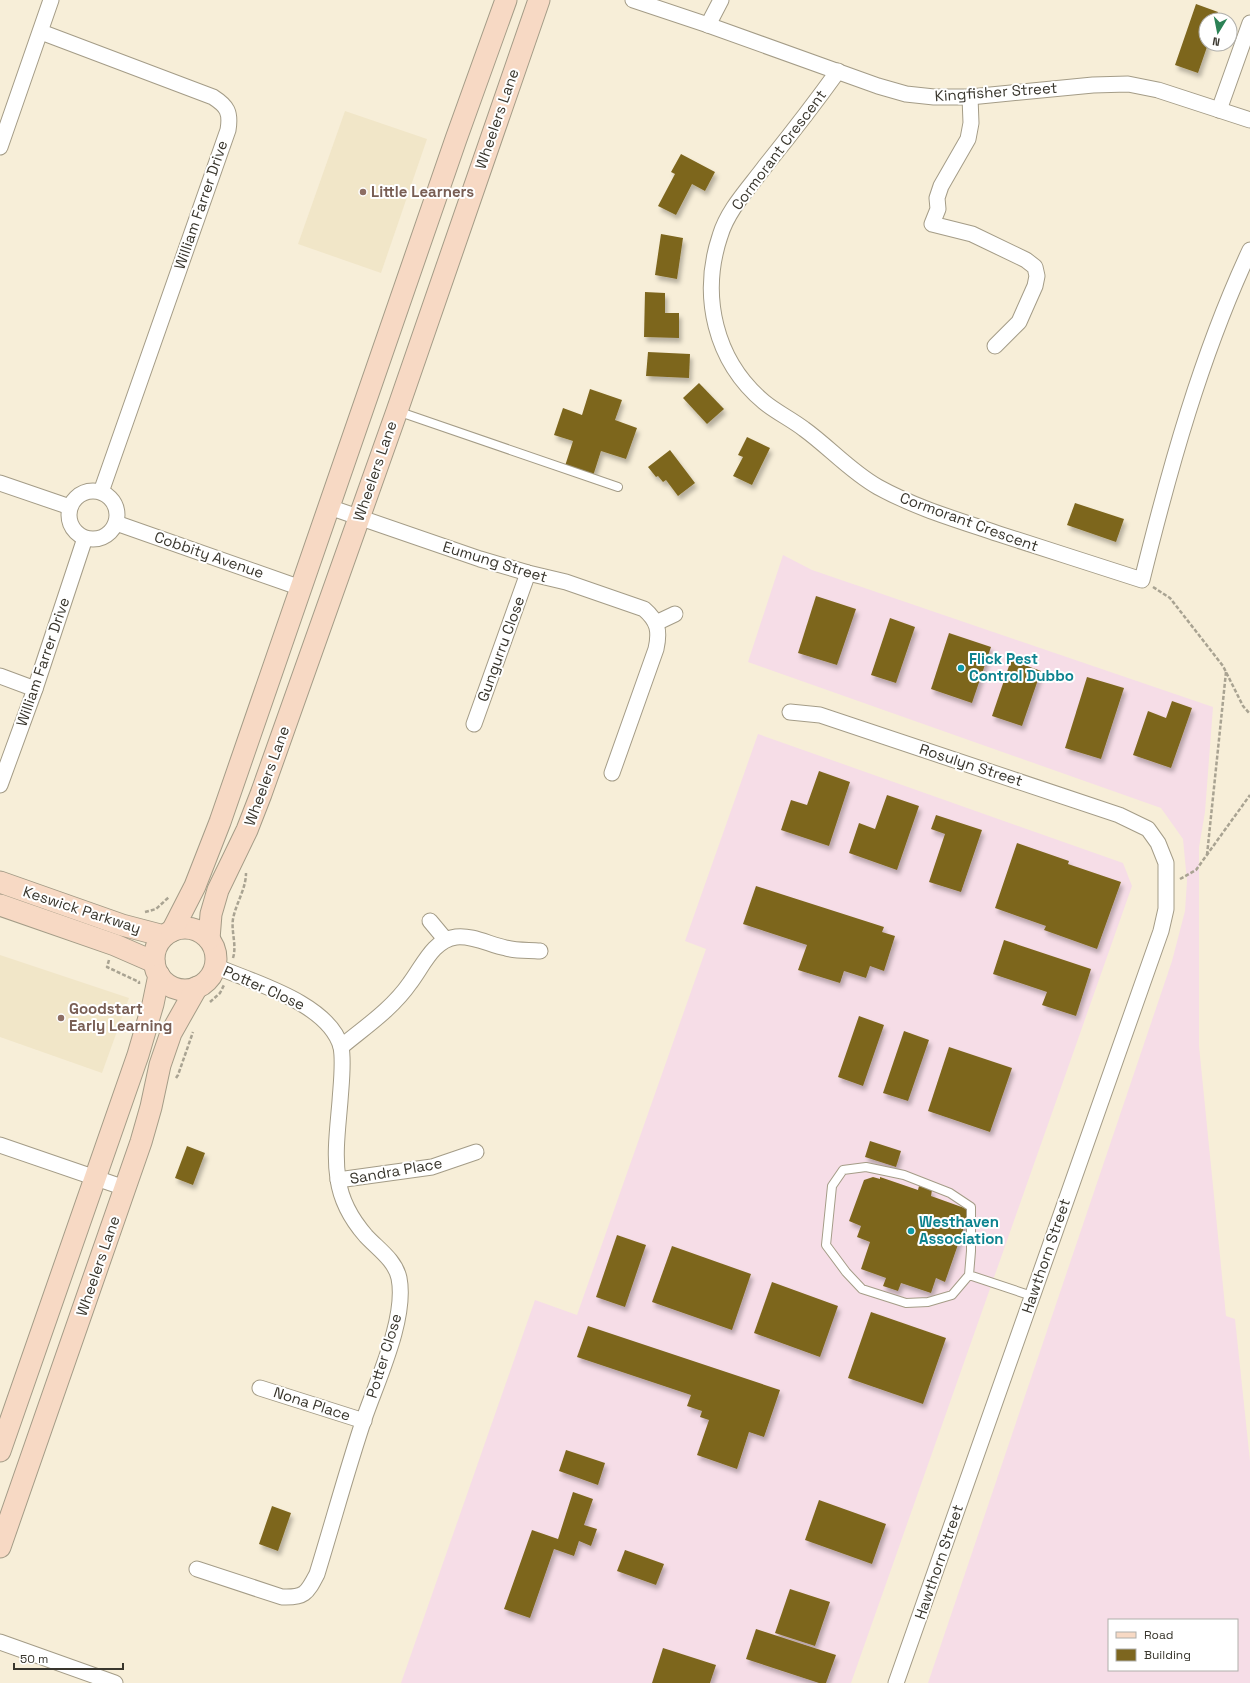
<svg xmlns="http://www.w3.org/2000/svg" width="1250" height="1683" font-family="'Space Grotesk',sans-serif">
<defs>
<filter id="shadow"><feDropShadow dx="2.5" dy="4.5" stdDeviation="2" flood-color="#0004"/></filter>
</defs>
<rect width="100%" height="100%" fill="#f7eed8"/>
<g fill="#f6dde7" fill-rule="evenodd">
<path d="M783 555 812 570 1213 707 1205 812 1199 847V1046L1226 1316 1235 1319 1250 1461V1683H928L1172 961 1185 911 1187 881 1183 839 1161 808 748 662ZM1109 1620H1237V1670H1109Z"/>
<polygon points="758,734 1123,863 1132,886 851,1683 401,1683 535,1300 577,1315 706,949 685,941"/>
</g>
<g fill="#f1e6c8">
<polygon points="345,111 427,139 381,273 298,244"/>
<polygon points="0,955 129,998 102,1073 0,1037"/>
</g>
<g fill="#7d661f" filter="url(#shadow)">
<polygon points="1196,4 1218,12 1216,20 1206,20 1206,44 1208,44 1198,73 1175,65"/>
<polygon points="681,154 715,172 705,191 692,184 676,215 658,206 675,174 671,172"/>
<polygon points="661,234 683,238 677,279 655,275"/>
<polygon points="645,292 665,293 665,313 679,313 679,338 644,337"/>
<polygon points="648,352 690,354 689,378 646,376"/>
<polygon points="699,383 724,409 707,424 683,398"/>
<polygon points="590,389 622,400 615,420 637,428 626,459 601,451 593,476 565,466 573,441 554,435 563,408 582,415"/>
<polygon points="747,437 770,448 752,485 733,476 743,457 738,455"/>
<polygon points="670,450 695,483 678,496 666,480 663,482 658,476 656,477 648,467"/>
<polygon points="1075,503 1124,519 1116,542 1067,525"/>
<polygon points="816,596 856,609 837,665 798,653"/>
<polygon points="890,618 915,627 896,683 871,675"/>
<polygon points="949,633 991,647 972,703 931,689"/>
<polygon points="1011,660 1041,671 1022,726 992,716"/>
<polygon points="1087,677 1124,688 1101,759 1065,748"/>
<polygon points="1172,701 1192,708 1171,768 1133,755 1148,711 1166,718"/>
<polygon points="819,771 850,782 829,846 781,830 791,800 807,805"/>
<polygon points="887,795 919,806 897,870 849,853 859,823 875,829"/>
<polygon points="936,815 982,830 961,892 929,882 945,834 931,829"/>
<polygon points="1017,843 1069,861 1068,864 1121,882 1097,949 1044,930 1046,926 995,908"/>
<polygon points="756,886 884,927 882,932 895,936 884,971 870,966 866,978 844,971 840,983 798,970 807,945 743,924"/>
<polygon points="1004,940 1091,969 1076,1016 1042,1005 1047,992 993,974"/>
<polygon points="859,1016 884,1025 863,1086 838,1077"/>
<polygon points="904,1031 929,1040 908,1101 883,1093"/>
<polygon points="949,1047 1012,1068 990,1132 928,1111"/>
<polygon points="870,1141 901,1151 896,1167 865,1157"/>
<polygon points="187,1146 205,1153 193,1185 175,1178"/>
<polygon points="873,1177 880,1179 880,1177 918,1190 919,1186 932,1190 931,1196 970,1210 945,1282 936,1278 931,1293 901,1283 898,1291 883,1286 886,1278 861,1269 870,1242 857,1237 861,1226 849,1221 864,1180"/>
<polygon points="617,1235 646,1245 625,1307 596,1297"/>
<polygon points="672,1246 751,1274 732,1330 652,1302"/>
<polygon points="772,1282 838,1306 820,1357 754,1333"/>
<polygon points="871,1312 946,1338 923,1404 848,1378"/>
<polygon points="588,1326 780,1390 764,1437 749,1432 737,1469 697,1455 709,1420 700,1417 702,1411 687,1406 691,1395 577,1357"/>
<polygon points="566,1450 605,1463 598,1485 559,1471"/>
<polygon points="573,1492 593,1499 584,1525 597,1529 591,1546 579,1541 574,1556 554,1549 530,1618 504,1609 532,1530 558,1539"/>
<polygon points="819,1500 886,1524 872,1564 805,1540"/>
<polygon points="272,1506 291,1513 278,1551 259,1544"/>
<polygon points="625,1550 664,1564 656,1585 617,1571"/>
<polygon points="790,1589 830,1602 815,1646 775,1633"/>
<polygon points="756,1629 836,1655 826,1683 819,1683 746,1659"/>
<polygon points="663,1648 716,1665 710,1683 652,1683"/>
</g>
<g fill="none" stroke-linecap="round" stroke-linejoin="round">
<g stroke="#a49c87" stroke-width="10">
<g id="lane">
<polyline points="397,411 618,487"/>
<polyline points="969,1275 952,1295 928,1302 906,1303 862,1289 846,1272 826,1245 832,1186 843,1170 866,1167 904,1175 950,1193 971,1207 971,1251 969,1275 1032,1296"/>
</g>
</g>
<g stroke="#a49c87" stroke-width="17">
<g id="street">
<polyline points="633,0 708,25 878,86 906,94 934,97 970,97 1093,85 1128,84 1158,90 1250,120"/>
<polyline points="708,25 721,0"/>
<path d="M41 32 213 97C227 106 231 112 228 130L101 492"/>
<path d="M838 71C815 103 791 134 766 165 750 187 728 209 720 236 700 296 715 361 764 402 776 412 791 419 804 429 829 447 851 472 878 487 916 508 958 520 999 534 1047 549 1094 565 1142 580 1170 467 1201 355 1250 250"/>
<polyline points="970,97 971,123 968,139 941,186 937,198 938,209 932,224 972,234 1026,260 1035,267 1037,276 1035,286 1019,322 995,346"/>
<polyline points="1219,110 1250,23"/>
<polyline points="0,147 51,0"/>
<polyline points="0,483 70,507"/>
<circle cx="93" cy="515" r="24"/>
<path d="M329 507 480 559 528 573 566 582 644 609C658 621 660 631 656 649L612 773"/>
<polyline points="116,523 301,588"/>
<polyline points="656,623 675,614"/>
<polyline points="0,676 35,689"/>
<polyline points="790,712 820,715 1119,815 1148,829 1158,843 1166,863 1166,909 1161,931 896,1683"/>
<polyline points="474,724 528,573"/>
<polyline points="0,785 35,689 85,538"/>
<polyline points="430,921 445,939"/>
<path d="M341 1047C365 1027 392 1009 410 983 423 966 433 940 456 937 473 935 490 945 506 948 517 951 529 950 540 951"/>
<polyline points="0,1145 125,1188"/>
<polyline points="338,1180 432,1167 476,1152"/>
<polyline points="260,1388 364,1421"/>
<path d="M197 1569 282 1597C305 1598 307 1593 317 1574 333 1522 347 1470 364 1419 377 1381 407 1318 399 1278 395 1260 378 1249 366 1236 352 1220 341 1201 338 1179 334 1154 338 1126 340 1101 341 1085 344 1062 341 1047 329 1003 252 982 215 966"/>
<polyline points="0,1642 115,1683"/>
</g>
</g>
<g stroke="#a49c87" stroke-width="23">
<g id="secondary">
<polyline points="0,882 122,925 164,936"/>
<polyline points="0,905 115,945 154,962"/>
<circle cx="185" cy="959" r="31"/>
<polyline points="172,931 195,886 220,822 456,139 506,0"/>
<polyline points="209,939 211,914 218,890 247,830 261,794 397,411 539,0"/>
<polyline points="0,1451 138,1055 153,1004 159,975"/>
<polyline points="0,1547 141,1142 151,1107 160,1065 171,1033 197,987"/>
</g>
</g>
<g stroke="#a9a392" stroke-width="2.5" stroke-dasharray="4 2" stroke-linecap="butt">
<polyline points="1153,587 1170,598 1223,666 1243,706 1250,714"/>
<polyline points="1207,855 1226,672"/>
<polyline points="1180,879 1196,870 1250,795"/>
<polyline points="145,912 156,909 169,897"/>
<path d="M233 958C237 945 231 932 233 919 236 903 246 889 246 873"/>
<polyline points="109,960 107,967 139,982 139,984"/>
<polyline points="210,1002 220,993 224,985"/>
<polyline points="176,1078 178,1075 193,1032"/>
</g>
<use href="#lane" stroke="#fff" stroke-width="8"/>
<use href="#street" stroke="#fff" stroke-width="15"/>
<use href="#secondary" stroke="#f7d9c4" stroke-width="21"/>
</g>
<g fill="#8d6e63" stroke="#fff" stroke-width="1.5">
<circle cx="363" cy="192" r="4"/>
<circle cx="61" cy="1018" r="4"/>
</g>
<g fill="#0f9aa8" stroke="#fff" stroke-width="1.5">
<circle cx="961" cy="668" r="4"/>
<circle cx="911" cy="1231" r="4"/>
</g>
<g text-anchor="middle" stroke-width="4" stroke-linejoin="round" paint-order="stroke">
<g font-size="15" fill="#39362d" stroke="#fff">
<text transform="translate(996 92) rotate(-4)" y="5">Kingfisher Street</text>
<text transform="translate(497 119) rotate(-71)" y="5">Wheelers Lane</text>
<text transform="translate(779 150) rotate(-53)" y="5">Cormorant Crescent</text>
<text transform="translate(201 205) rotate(-71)" y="5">William Farrer Drive</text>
<text transform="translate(375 471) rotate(-71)" y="5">Wheelers Lane</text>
<text transform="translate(969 522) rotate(20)" y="5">Cormorant Crescent</text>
<text transform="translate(209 555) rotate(19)" y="5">Cobbity Avenue</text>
<text transform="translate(495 562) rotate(17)" y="5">Eumung Street</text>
<text transform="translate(501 649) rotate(-70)" y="5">Gungurru Close</text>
<text transform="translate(43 662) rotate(-71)" y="5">William Farrer Drive</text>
<text transform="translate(971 765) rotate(18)" y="5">Rosulyn Street</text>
<text transform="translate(267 776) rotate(-70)" y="5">Wheelers Lane</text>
<text transform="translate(82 910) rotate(18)" y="5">Keswick Parkway</text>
<text transform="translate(264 988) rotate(24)" y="5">Potter Close</text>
<text transform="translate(396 1171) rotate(-10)" y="5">Sandra Place</text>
<text transform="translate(1046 1256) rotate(-71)" y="5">Hawthorn Street</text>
<text transform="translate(98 1266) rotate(-71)" y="5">Wheelers Lane</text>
<text transform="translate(384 1356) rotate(-73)" y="5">Potter Close</text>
<text transform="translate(312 1404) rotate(18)" y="5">Nona Place</text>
<text transform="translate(939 1562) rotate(-71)" y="5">Hawthorn Street</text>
</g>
<g font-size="15" font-weight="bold" fill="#785e54" stroke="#fff" text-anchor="start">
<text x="371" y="197">Little Learners</text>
<text x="69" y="1014">Goodstart<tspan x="69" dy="17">Early Learning</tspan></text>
</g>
<g font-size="15" font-weight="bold" fill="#0d838f" stroke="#fff" text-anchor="start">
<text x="969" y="664">Flick Pest<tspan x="969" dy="17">Control Dubbo</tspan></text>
<text x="919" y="1227">Westhaven<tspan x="919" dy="17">Association</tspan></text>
</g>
</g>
<rect x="1108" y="1619" width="130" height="52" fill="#ffffff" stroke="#b0afab"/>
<rect x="1116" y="1632" width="20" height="6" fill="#f7d9c4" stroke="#b0afab"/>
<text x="1144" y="1639" font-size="12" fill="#39362d">Road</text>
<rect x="1116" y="1649" width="20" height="12" fill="#7d661f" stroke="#b0afab"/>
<text x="1144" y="1659" font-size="12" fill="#39362d">Building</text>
<g transform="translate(1218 32) rotate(190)"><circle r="19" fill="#ffffff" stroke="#b0afab"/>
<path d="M0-3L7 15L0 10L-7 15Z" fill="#2c8256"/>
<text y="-6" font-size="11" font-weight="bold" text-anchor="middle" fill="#39362d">N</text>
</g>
<path d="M14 1663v6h109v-6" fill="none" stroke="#39362d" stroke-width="2"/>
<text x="20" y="1663" font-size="12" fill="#39362d" stroke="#ffffff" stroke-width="3" paint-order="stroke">50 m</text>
</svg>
